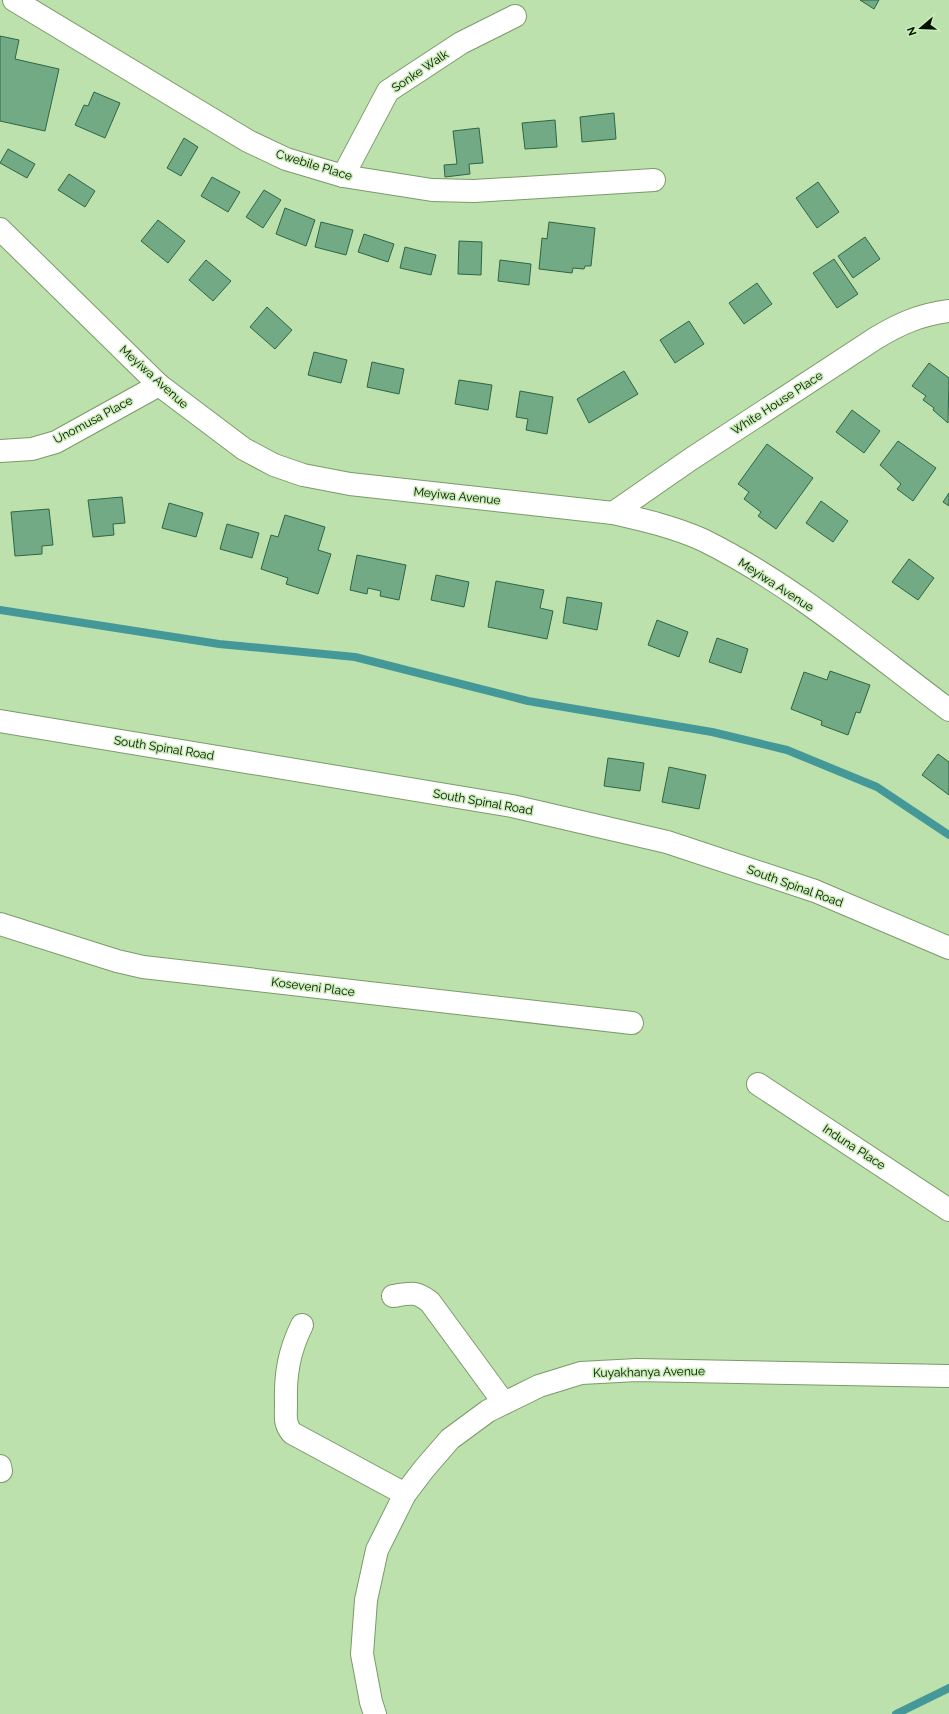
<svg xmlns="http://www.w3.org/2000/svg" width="949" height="1714" font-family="Raleway,sans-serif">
<rect width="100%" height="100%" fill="#bde1ac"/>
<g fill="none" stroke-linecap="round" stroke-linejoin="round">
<g stroke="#449898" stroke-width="8">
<polyline points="0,610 219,644 355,657 528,701 712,732 787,750 877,787 949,835"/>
<polyline points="896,1714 949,1688"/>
</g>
</g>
<g fill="#71aa85" stroke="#2e6645">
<polygon points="860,0 879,0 874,9"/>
<polygon points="0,36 19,40 15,59 59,69 45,131 0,121"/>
<polygon points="94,92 120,103 105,138 75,125 84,105 88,106"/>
<polygon points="614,113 616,139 582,142 580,117"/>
<polygon points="555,120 557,147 525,149 522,123"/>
<polygon points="479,128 483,163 469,164 470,174 445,177 444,165 457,164 453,131"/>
<polygon points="184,138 198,147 181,176 167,168"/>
<polygon points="8,149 35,164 27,178 0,163"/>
<polygon points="69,174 95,191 85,207 58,190"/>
<polygon points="212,177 240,192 228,212 201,196"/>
<polygon points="818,182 839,212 817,228 796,198"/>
<polygon points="264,190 281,200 263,228 246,217"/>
<polygon points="285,208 315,220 306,246 276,234"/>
<polygon points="158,220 185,241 168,263 141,241"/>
<polygon points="321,222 353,230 346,255 315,247"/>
<polygon points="549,222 595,228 591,266 585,266 584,269 573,268 572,273 539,269 542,238 547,239"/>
<polygon points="364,234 394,244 388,262 358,252"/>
<polygon points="865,237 880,259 853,278 838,256"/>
<polygon points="459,241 482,242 481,275 458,274"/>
<polygon points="405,247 436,255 431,275 400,268"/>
<polygon points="834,259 858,294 837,308 813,273"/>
<polygon points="206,260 231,281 213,301 189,280"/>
<polygon points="500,260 531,264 529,285 498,281"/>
<polygon points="757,283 772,304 744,324 729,303"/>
<polygon points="267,307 292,330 275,349 250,327"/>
<polygon points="689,321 704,344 675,363 660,340"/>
<polygon points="314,352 347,360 341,383 308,375"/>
<polygon points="372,362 404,369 399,394 367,387"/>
<polygon points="929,363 949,378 948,423 933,410 934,408 923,400 926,396 912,386"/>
<polygon points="624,371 638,394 589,423 577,399"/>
<polygon points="459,380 492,385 488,410 455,404"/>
<polygon points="520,391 553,397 547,434 526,430 528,419 516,417"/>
<polygon points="852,410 880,431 864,453 836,432"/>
<polygon points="898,441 936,468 913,501 897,489 901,484 880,465"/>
<polygon points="767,444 813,478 776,529 758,516 761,512 744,499 749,492 738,484"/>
<polygon points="949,493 949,506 943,502"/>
<polygon points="122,497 125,523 113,524 114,535 93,537 88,500"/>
<polygon points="821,501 848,521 833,542 806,523"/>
<polygon points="169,503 203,513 196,537 162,528"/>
<polygon points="49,509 53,545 42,546 42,554 15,556 11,512"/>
<polygon points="285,515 325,527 318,550 331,554 318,594 286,584 288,578 261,569 271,535 278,537"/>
<polygon points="227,524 259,533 252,558 220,549"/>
<polygon points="357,555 406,565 399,600 380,596 381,591 368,588 367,594 350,590"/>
<polygon points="909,559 934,578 918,600 892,582"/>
<polygon points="436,575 469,582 464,607 431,600"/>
<polygon points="496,581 544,590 540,608 553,611 547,639 488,627"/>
<polygon points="567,597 602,603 597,630 563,623"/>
<polygon points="657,620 688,632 679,657 648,645"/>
<polygon points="717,638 748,649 741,673 709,662"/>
<polygon points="830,671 870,685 860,713 856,712 848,735 821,725 822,721 791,709 804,672 827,680"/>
<polygon points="938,754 949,762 949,795 922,775"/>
<polygon points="608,758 644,763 640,791 604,786"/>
<polygon points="669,767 706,775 699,809 662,802"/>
</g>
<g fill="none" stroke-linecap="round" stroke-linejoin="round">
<g stroke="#7a9b69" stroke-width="24">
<g id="minor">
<polyline points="14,0 248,141 286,159 343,176 432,190 474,191 654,180"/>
<polyline points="343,176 388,91 461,43 515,16"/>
<path d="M0 229 159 385 244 449 274 465 303 475 350 484 613 513C644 520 674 527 703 540 792 584 870 651 949 710"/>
<polyline points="0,451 32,449 56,442 159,385"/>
<path d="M613 513 691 459 876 338C901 323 920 315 949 311"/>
<polyline points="0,721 512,806 667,842 815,891 949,948"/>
<polyline points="0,924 117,961 143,967 632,1023"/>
<polyline points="758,1084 949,1210"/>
<path d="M393 1296C411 1293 416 1291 430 1302L504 1403"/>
<path d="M302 1325C289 1351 285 1375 286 1404 286 1417 284 1423 292 1433L405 1494"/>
<polyline points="0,1466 1,1471"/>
<polyline points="375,1714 371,1702 362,1654 366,1600 377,1550 405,1494 424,1469 450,1439 488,1411 539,1386 581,1373 637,1370 949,1376"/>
</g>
</g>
<use href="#minor" stroke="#fff" stroke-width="22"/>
</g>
<g text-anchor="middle" stroke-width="3" stroke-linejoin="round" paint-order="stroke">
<g font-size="12" fill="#051001" stroke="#caeeb8">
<text transform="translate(420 71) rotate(-34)" y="4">Sonke Walk</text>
<text transform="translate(314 165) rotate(17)" y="4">Cwebile Place</text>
<text transform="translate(154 377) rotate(42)" y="4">Meyiwa Avenue</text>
<text transform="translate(777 403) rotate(-33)" y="4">White House Place</text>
<text transform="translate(93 420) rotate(-28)" y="4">Unomusa Place</text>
<text transform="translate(457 496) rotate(6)" y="4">Meyiwa Avenue</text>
<text transform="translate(776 585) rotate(33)" y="4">Meyiwa Avenue</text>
<text transform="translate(164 748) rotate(9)" y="4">South Spinal Road</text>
<text transform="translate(483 802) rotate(10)" y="4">South Spinal Road</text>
<text transform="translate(795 886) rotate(20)" y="4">South Spinal Road</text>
<text transform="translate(313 987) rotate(7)" y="4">Koseveni Place</text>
<text transform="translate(854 1147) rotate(33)" y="4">Induna Place</text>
<text transform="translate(649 1372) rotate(-1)" y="4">Kuyakhanya Avenue</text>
</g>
</g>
<g transform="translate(921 28) rotate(251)" stroke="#caeeb8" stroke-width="3" paint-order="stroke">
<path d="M0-3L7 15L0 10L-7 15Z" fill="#051001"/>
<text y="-6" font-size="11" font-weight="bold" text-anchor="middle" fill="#051001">N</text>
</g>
</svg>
